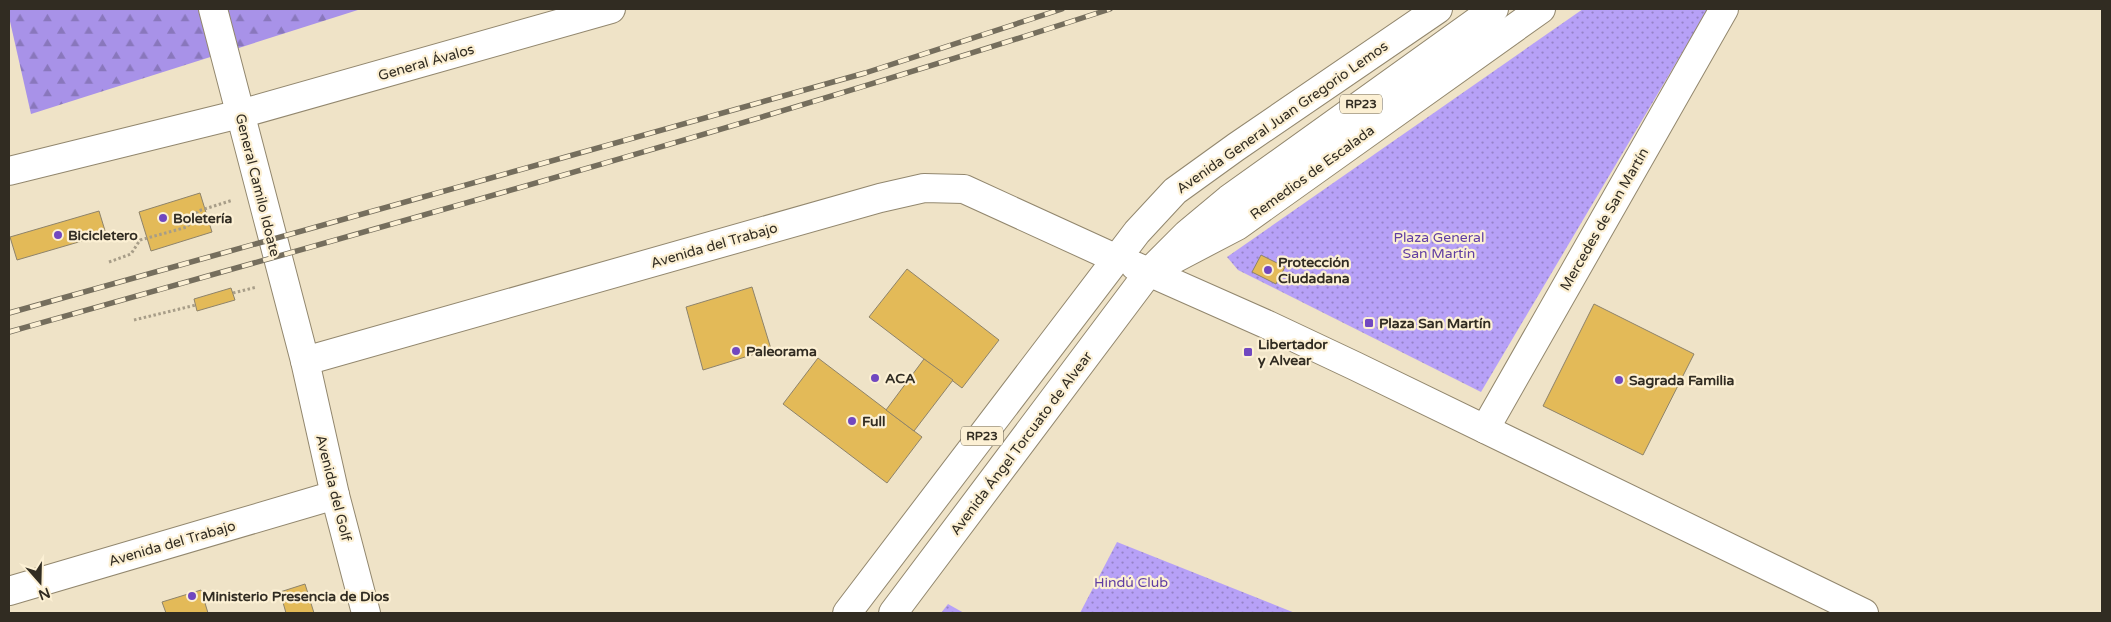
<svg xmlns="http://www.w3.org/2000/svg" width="2111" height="622" font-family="'Varela Round',sans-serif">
<defs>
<pattern id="forest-firs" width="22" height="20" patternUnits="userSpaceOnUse" patternTransform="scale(1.25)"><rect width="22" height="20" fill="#a892e8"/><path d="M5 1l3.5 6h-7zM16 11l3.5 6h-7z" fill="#8977bc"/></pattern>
<pattern id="park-dots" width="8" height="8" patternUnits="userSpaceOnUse" patternTransform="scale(1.25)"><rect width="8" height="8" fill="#b7a1f7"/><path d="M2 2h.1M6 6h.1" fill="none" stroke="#9583c8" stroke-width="1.8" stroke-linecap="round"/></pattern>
</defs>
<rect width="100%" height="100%" fill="#efe3c7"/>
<polygon fill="url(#forest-firs)" points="9,9 361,9 31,114 9,17"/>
<g fill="url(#park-dots)">
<polygon points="1583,9 1708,9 1481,392 1238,270 1227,257"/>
<polygon points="1117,542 1295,613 1080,613"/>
<polygon points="948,604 964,613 941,613"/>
</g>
<g fill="#e3ba58" stroke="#8e836a">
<polygon points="200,193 212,232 151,251 139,212"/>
<polygon points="99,211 106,234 17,260 10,237"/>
<polygon points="1261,255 1285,267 1276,284 1252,272"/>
<polygon points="907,269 999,340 962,388 869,317"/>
<polygon points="752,287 771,349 703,370 686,307"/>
<polygon points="231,288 235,300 197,311 194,299"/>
<polygon points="1594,304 1694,354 1643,455 1543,406"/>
<polygon points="818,358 922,437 887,483 783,404"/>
<polygon points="924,359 953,380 914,431 886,410"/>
<polygon points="305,584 314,613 286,613 280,592"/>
<polygon points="201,590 208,613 166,613 162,602"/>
</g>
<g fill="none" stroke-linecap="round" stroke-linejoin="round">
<g stroke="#92876e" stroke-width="30">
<g id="minor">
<polyline points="9,171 240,114 611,9"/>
<polyline points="1155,269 1237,226 1541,9"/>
<polyline points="305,361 880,198 924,188 964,189 1117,259"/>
<polyline points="1485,429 1724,9"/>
<polyline points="9,591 335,495"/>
</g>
</g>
<g stroke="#92876e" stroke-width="30">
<g id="major">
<polyline points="213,9 305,361 335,495 366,613"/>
<polyline points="1135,266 1268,325 1355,366 1864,613"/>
<polyline points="847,613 1137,232 1175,191 1236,147 1438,9"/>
<polyline points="893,613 1149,272 1187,234 1229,199 1494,9"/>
</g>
</g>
<g stroke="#a79d88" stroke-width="3" stroke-dasharray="2.5 2.5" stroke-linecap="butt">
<polyline points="109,262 131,254 140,240 187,227 198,211 233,200"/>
<polyline points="233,293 257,287"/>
<polyline points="134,320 196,305"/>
</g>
<use href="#minor" stroke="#fff" stroke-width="28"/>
<use href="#major" stroke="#fff" stroke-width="28"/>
<g stroke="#756e5d" stroke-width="5.5">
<g id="rail">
<polyline points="9,313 865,73 1062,9"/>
<path d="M9 332C377 228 746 127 1110 9"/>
</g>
</g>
<use href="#rail" stroke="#fcf0d4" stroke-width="4" stroke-dasharray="11" stroke-linecap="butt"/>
</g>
<g fill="#7148c0" stroke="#fcf0d4" stroke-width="2">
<circle cx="163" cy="218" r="5"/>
<circle cx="58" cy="235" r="5"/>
<circle cx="1268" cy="270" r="5"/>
<rect x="1364" y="318" width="10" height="10" rx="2.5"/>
<circle cx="736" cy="351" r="5"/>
<rect x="1243" y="347" width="10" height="10" rx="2.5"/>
<circle cx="875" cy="378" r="5"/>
<circle cx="1619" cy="380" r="5"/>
<circle cx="852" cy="421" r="5"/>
<circle cx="192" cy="596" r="5"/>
</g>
<g text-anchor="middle" stroke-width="4.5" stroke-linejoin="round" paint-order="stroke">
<g fill="#fcf0d4" stroke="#6e6757" stroke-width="1">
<rect x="1340" y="94.5" width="42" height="19" rx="4"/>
<rect x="961" y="426.5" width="42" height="19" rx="4"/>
</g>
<g font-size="12" font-weight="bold" fill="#312c22">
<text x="1361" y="108">RP23</text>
<text x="982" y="440">RP23</text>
</g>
<g font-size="14" fill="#312c22" stroke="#fcf0d4">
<text transform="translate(426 62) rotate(-16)" y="5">General Ávalos</text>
<text transform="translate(1282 117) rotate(-35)" y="5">Avenida General Juan Gregorio Lemos</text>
<text transform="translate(1312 172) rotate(-36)" y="5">Remedios de Escalada</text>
<text transform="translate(258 185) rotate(76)" y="5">General Camilo Idoate</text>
<text transform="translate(1604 219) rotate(-60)" y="5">Mercedes de San Martín</text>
<text transform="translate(714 245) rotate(-16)" y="5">Avenida del Trabajo</text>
<text transform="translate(1021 443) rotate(-53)" y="5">Avenida Ángel Torcuato de Alvear</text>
<text transform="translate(334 488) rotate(76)" y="5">Avenida del Golf</text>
<text transform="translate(172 543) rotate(-16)" y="5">Avenida del Trabajo</text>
</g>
<g font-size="14" font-weight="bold" fill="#312c22" stroke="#fcf0d4" text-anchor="start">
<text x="173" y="223">Boletería</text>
<text x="68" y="240">Bicicletero</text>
<text x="1278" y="267">Protección<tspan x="1278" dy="16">Ciudadana</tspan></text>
<text x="1379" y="328">Plaza San Martín</text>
<text x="1258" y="349">Libertador<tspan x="1258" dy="16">y Alvear</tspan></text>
<text x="746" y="356">Paleorama</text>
<text x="885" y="383">ACA</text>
<text x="1629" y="385">Sagrada Familia</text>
<text x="862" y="426">Full</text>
<text x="202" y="601">Ministerio Presencia de Dios</text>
</g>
<g font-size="14" fill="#603ea2" stroke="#fcf0d4">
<text x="1439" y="242">Plaza General<tspan x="1439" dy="16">San Martín</tspan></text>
<text x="1131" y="587">Hindú Club</text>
</g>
</g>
<rect width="2111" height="622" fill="none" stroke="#312c22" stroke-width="20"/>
<g transform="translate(40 582) rotate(160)" stroke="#fcf0d4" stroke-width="4" paint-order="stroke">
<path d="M0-4L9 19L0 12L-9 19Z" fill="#312c22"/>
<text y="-8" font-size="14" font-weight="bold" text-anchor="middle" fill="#312c22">N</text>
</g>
</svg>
